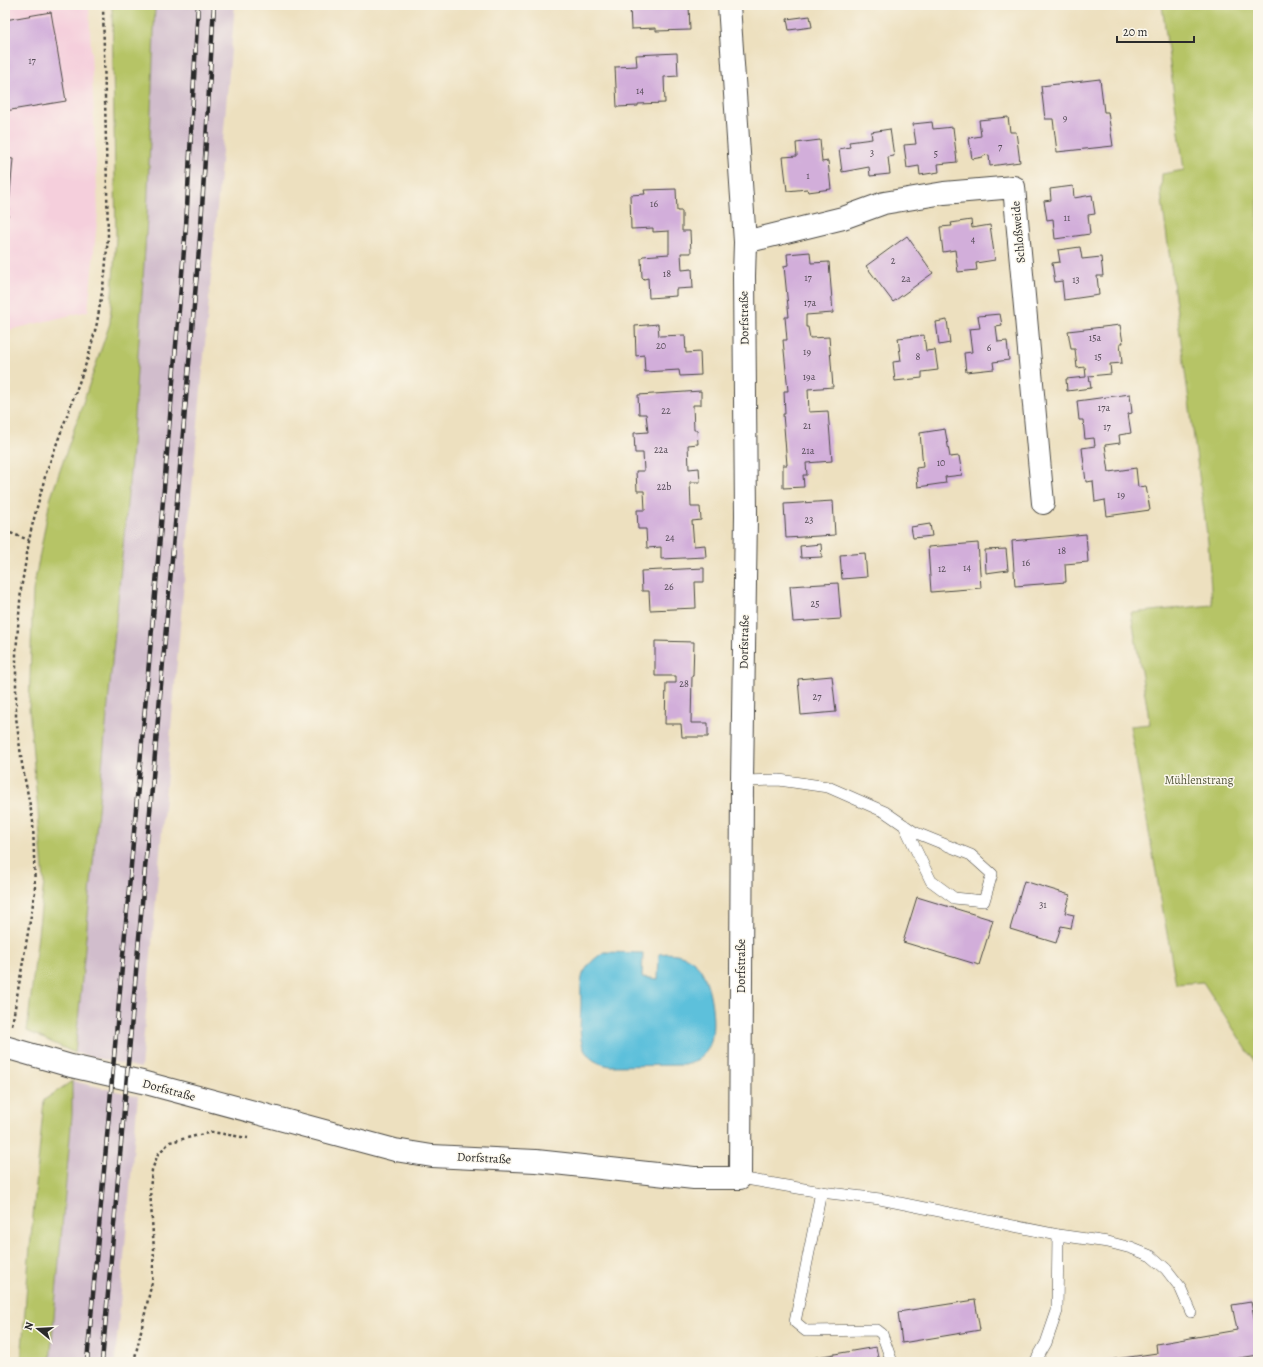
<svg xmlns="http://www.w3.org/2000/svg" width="1263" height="1367" font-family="Alegreya,serif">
<rect width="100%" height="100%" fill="#fbf7ec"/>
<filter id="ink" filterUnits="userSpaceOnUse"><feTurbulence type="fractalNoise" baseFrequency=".025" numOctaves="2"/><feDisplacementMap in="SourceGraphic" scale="8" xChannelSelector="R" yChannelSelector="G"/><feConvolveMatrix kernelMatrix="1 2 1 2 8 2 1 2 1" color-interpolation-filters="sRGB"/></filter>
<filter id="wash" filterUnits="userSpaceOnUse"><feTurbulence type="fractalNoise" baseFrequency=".012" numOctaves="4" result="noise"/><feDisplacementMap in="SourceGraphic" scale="16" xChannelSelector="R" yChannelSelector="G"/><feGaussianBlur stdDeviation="0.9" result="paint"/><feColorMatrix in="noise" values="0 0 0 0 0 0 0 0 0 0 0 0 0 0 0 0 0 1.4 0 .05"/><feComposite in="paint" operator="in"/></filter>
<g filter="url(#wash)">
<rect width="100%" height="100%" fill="#ede0bf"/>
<polygon fill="#f5cfdc" points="5,5 89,5 98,212 88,311 5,331"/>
<g fill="#d1bdcc">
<polygon points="155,5 235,5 141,1068 75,1053 131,462 147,218"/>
<polygon points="72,1081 138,1096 115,1362 50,1362 72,1115"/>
</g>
<g fill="#b6c466" stroke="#707848">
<polygon points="112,5 155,5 147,218 131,462 75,1053 27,1031 44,882 29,708 33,591 50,500 110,323 116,237"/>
<polygon points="1162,5 1258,5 1258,1067 1203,982 1176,984 1130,726 1150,724 1131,613 1212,605 1208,542 1161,193 1162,174 1184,170"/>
<polygon points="72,1081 72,1115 50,1362 21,1362 29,1258 44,1100"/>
</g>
<path fill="#5dc0db" stroke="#447683" d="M604 952 643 953 642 977 658 979 659 954C672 952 684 954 694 962 711 974 717 1025 710 1044 706 1055 696 1062 685 1065L610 1066C575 1060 580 1033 581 1005 581 996 580 983 583 974 588 964 595 958 604 952Z"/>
<g id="blocks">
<g fill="#d2aeda">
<polygon points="630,5 689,5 690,30 656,31 656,28 631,29"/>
<polygon points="51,12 66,101 5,111 5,20"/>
<polygon points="810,16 812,27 789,30 787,19"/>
<polygon points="677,53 678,76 664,77 665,103 638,104 638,106 617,107 615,67 637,66 636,55"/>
<polygon points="1100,79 1104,112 1108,112 1113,146 1057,152 1053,119 1045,119 1041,86"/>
<polygon points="1008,117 1010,132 1016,132 1020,162 990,166 989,155 983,156 983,157 972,159 969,138 981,136 979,120"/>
<polygon points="932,122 933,129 953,127 957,162 938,164 939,172 920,175 919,166 907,168 904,145 916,144 913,124"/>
<polygon points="890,129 894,156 888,157 890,174 870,176 869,167 842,172 839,149 850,147 849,142 872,139 871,132"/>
<polygon points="820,140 822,162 828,161 831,189 808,192 807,189 787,191 783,157 797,156 796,143"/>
<polygon points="5,158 13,159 8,216 5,216"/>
<polygon points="1073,186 1074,198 1092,195 1095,214 1088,215 1090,234 1055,239 1053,219 1047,220 1044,201 1051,200 1050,189"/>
<polygon points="676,189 677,211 682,211 682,231 690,231 691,253 681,253 682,270 692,269 693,288 676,289 676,296 649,298 648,278 644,279 642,277 641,258 643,256 669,254 669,231 653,232 653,228 631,229 630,195 645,194 644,190"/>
<polygon points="971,220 972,228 990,225 995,260 976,263 977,270 958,272 955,250 943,252 940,227 952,226 951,223"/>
<polygon points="907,236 933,273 893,302 866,266"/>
<polygon points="1080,247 1082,259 1101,257 1103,276 1097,276 1099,295 1064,300 1062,281 1055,282 1052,263 1060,262 1058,250"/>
<polygon points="810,252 811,263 829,262 833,313 806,315 806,327 808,327 810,338 829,337 833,387 808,389 809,412 828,411 832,461 806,463 807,475 803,475 804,487 783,488 783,465 787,465 783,414 785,414 784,391 788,391 783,340 787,340 785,317 789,317 784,266 788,265 787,254"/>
<polygon points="1000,314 1002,325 996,326 998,342 1007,341 1009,360 993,362 994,369 966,372 964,353 972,352 969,329 980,328 978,316"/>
<polygon points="947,320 950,343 939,345 936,322"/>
<polygon points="658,324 659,336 685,335 686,353 700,352 701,375 680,376 679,370 645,372 644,355 636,356 635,326"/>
<polygon points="1120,325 1123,343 1120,343 1122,363 1110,364 1111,374 1089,376 1091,388 1067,391 1066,379 1086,377 1085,367 1077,368 1075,349 1071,349 1068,331"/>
<polygon points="924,335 926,351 935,350 938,370 922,372 922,378 895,381 893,362 901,361 898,338"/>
<polygon points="701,391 701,405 693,405 694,430 697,430 698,444 688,445 689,469 699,468 700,482 690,482 691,507 700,507 701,520 692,521 694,546 705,545 706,557 661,559 661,547 647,548 646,529 638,529 637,510 645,510 644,491 637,491 636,471 644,471 643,453 635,453 634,433 648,432 646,414 639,414 638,395"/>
<polygon points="1130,394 1132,413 1128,414 1131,433 1119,435 1120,443 1105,445 1109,472 1136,468 1138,487 1146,486 1150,510 1107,516 1105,500 1095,502 1093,481 1086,482 1082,448 1095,446 1094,438 1085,439 1083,420 1079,420 1077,401"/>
<polygon points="945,429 950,457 959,456 962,475 945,477 946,483 918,487 916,468 923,467 920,433"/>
<polygon points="833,501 835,535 786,538 784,504"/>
<polygon points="930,524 932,536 913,538 911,527"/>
<polygon points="1086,534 1088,562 1065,564 1066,582 1015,586 1012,541"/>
<polygon points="978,543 981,588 931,592 928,547"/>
<polygon points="821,544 822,557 801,558 800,546"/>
<polygon points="1006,549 1008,570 986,573 985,550"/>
<polygon points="865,553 867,577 842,579 840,555"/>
<polygon points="704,568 704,582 695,582 696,608 650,610 649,591 642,591 641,571"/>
<polygon points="838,583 841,619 793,622 790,586"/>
<polygon points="655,641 694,642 693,676 692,676 691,723 708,723 708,737 682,737 681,724 665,724 666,683 676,683 676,676 655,676"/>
<polygon points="832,676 836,712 801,715 798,679"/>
<polygon points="1024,881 1070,895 1065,913 1074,915 1071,928 1061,926 1056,943 1010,929"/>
<polygon points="917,897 993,920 979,965 903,942"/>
<polygon points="975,1300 980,1330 902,1343 898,1312"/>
<polygon points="1251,1302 1256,1327 1258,1327 1258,1355 1216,1362 1095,1362 1157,1353 1156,1344 1237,1330 1232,1305"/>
<polygon points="876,1347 879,1362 799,1362 799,1360"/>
</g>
</g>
</g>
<g filter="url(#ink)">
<use href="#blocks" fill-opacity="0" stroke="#484641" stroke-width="1"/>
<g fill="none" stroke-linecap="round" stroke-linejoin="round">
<g stroke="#484641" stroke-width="12">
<g id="lane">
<polyline points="742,781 779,780 828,787 885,812 914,832 971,855 992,874 984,901 954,898 931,881 904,825"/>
<polyline points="740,1178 821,1192 880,1199 1058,1235 1108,1242 1131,1248 1151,1256 1166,1269 1180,1287 1191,1312"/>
<polyline points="821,1192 795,1322 806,1331 877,1330 882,1334 892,1362"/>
<polyline points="1035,1362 1046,1343 1057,1311 1058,1235"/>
</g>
</g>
<g stroke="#484641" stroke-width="24">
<g id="street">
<polyline points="745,242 843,218 884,203 944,193 1014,187 1043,503"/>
<polyline points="5,1047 71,1066 142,1082 395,1150 432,1156 536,1161 694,1178 740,1178 742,781 746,515 744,276 745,242 729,5"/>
</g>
</g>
<g stroke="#484641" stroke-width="2.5" stroke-dasharray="3 3" stroke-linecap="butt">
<polyline points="5,531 29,540"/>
<polyline points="12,1025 35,892 33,821 22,764 16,717 16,653 21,589 31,530 46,473 88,358 97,323 105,273 108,236 103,5"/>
<polyline points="134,1362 152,1282 154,1250 150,1190 152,1170 158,1154 170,1142 212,1132 248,1138"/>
</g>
<use href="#lane" stroke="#fff" stroke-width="11"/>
<use href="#street" stroke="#fff" stroke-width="22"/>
<g stroke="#2b2b2b" stroke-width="4.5">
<g id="rail">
<polyline points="87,1362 157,572 186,226 198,5"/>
<polyline points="102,1362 201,226 214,5"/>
</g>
</g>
<use href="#rail" stroke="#fbf7ec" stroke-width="3" stroke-dasharray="9" stroke-linecap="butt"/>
</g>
</g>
<g text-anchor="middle" stroke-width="3" stroke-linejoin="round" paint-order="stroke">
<g font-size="10" fill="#554c57">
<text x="32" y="64">17</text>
<text x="640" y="94">14</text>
<text x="1065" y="121">9</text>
<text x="1000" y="150">7</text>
<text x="872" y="156">3</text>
<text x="936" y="157">5</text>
<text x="808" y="179">1</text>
<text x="654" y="207">16</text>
<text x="1067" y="221">11</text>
<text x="973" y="243">4</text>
<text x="893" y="264">2</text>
<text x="667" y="277">18</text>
<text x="808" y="281">17</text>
<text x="906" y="282">2a</text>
<text x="1076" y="283">13</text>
<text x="810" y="306">17a</text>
<text x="1095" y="341">15a</text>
<text x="661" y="349">20</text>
<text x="989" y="351">6</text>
<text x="807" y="355">19</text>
<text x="918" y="360">8</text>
<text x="1098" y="360">15</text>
<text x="809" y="380">19a</text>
<text x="1104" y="411">17a</text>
<text x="666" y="414">22</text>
<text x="807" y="429">21</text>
<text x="1107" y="430">17</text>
<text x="661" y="453">22a</text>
<text x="808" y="454">21a</text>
<text x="941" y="466">10</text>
<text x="664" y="490">22b</text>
<text x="1121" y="498">19</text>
<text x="809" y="523">23</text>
<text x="670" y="541">24</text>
<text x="1062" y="554">18</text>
<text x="1026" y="566">16</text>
<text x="967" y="571">14</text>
<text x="942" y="572">12</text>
<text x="669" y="590">26</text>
<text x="815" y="607">25</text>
<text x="684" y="687">28</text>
<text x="817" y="700">27</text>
<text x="1043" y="908">31</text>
</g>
<g font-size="12" fill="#2b2b2b" stroke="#fbf7ec">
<text transform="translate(1018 232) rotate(-95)" y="4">Schloßweide</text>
<text transform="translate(744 318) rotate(-91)" y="4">Dorfstraße</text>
<text transform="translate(744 642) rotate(-89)" y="4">Dorfstraße</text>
<text transform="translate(741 966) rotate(-90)" y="4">Dorfstraße</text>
<text transform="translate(169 1090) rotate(15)" y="4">Dorfstraße</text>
<text transform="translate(484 1158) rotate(3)" y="4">Dorfstraße</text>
</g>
<g font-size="12" fill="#55593d" stroke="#fbf7ec">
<text x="1199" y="784">Mühlenstrang</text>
</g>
</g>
<rect width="1263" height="1367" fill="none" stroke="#fbf7ec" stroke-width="20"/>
<g transform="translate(38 1329) rotate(288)" stroke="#fbf7ec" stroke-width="3" paint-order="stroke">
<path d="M0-3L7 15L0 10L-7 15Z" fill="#2b2b2b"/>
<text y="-6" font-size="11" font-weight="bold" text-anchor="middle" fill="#2b2b2b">N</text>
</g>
<path d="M1117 36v6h77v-6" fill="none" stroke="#2b2b2b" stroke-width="2"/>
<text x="1123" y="36" font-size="12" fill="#2b2b2b" stroke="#fbf7ec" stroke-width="3" paint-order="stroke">20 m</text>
</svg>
